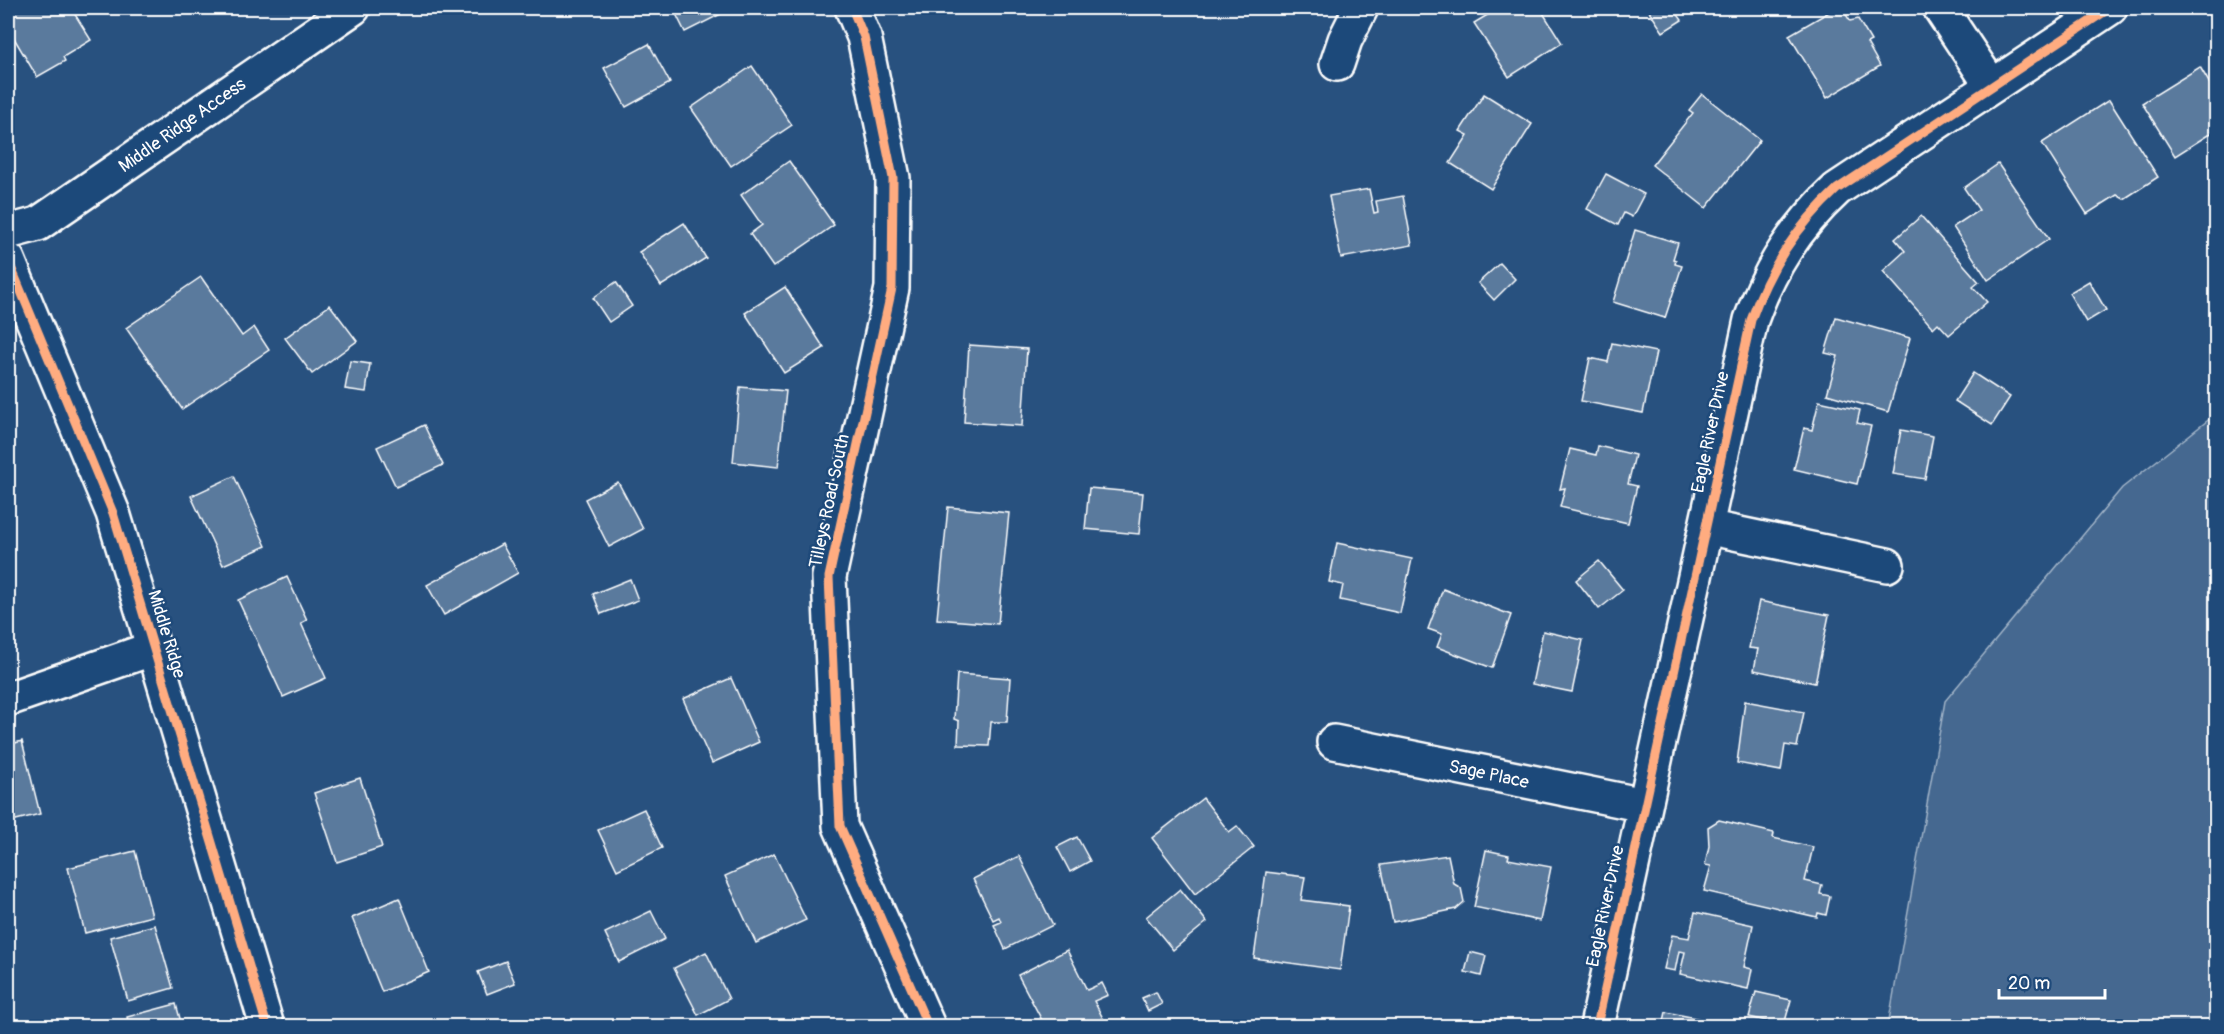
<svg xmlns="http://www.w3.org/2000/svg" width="2224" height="1034" font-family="Pangolin,sans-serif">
<rect width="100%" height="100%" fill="#28517f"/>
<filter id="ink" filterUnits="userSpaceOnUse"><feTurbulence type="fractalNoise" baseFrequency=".0167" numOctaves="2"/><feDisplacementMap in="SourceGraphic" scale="12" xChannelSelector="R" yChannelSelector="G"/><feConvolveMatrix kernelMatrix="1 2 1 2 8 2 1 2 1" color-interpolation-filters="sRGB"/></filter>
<g filter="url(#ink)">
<polygon fill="#446890" stroke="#a2b4c8" stroke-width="1.5" points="2216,414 2216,1026 1888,1026 1945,701 2122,488"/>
<g fill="#5a7a9d" stroke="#fff" stroke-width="1.5">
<polygon points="8,8 71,8 91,40 63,57 65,61 37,77 8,28"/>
<polygon points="665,8 728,8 729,10 685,32 674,10 668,13"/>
<polygon points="1499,8 1540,8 1562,43 1509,77 1474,23"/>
<polygon points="1647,8 1673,8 1682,20 1663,32"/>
<polygon points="1836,8 1842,8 1850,21 1858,19 1871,41 1867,43 1880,66 1827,98 1789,35"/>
<polygon points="649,44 670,83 626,107 604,68"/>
<polygon points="752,66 792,125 731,166 691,108"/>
<polygon points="2200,67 2216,94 2216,130 2175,156 2142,103"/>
<polygon points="1484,94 1532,124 1491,189 1450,163 1468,135 1460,131"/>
<polygon points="1702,94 1760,140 1706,208 1652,165 1693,113 1689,110"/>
<polygon points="2109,100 2158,177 2124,199 2117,195 2087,214 2042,143"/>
<polygon points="789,161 834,225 773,267 750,234 762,225 741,195"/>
<polygon points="1998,164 2049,239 1988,280 1953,227 1979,210 1964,188"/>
<polygon points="1606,174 1644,194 1632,217 1624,213 1618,225 1587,209"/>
<polygon points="1369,189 1374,213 1378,212 1376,201 1403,196 1412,245 1341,258 1329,196"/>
<polygon points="1921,216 1979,282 1973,287 1987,302 1949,335 1938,323 1933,328 1883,271 1905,251 1895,239"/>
<polygon points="684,223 706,258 661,286 639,252"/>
<polygon points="1635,230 1678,243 1673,259 1676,260 1675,264 1682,266 1665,318 1613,302"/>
<polygon points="1500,263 1515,279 1494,300 1478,283"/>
<polygon points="201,277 242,336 254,327 269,350 182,409 126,328"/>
<polygon points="2089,281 2106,310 2086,322 2069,293"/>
<polygon points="616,282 632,306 609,322 593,298"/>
<polygon points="785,287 824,348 784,373 745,313"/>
<polygon points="330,305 357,341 312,374 285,338"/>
<polygon points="1836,317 1910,338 1888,412 1827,394 1838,356 1825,353"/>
<polygon points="1612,343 1656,352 1643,413 1581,401 1590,358 1608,362"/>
<polygon points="969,345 1027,349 1022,426 964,422"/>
<polygon points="350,361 370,364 366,392 345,389"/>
<polygon points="1973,373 2010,397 1992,425 1955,401"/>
<polygon points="740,387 786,391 778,467 733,462"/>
<polygon points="1819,401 1860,410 1857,423 1871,426 1857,484 1794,469 1804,428 1812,430"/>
<polygon points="424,425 443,465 396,487 377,447"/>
<polygon points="1901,430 1933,436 1925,479 1893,474"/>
<polygon points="1598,446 1635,455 1628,484 1637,486 1628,523 1560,507 1565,488 1560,489 1570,449 1596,455"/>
<polygon points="234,476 266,546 223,565 191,496"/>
<polygon points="618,482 643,529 609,547 585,499"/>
<polygon points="1089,488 1143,493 1139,534 1085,529"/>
<polygon points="948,507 1009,513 998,624 937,619"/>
<polygon points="1337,543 1412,559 1400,613 1340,600 1343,585 1329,582"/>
<polygon points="502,544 518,573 444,615 427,585"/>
<polygon points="1599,561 1623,590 1599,609 1576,580"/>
<polygon points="287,577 307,620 301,623 326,678 283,697 238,600"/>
<polygon points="630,579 638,600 601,614 593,594"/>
<polygon points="1443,589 1511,615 1492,668 1437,647 1442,634 1428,629"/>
<polygon points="1759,601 1829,615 1815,683 1754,670 1758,649 1749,648"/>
<polygon points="1543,631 1583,640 1572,692 1532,684"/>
<polygon points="957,674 1010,678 1007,722 991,722 989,746 958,745 959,721 954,719"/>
<polygon points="731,678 759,742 712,763 683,699"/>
<polygon points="1745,701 1804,712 1797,747 1785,745 1781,771 1737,763"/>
<polygon points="8,715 15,743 22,741 40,814 8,822"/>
<polygon points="360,778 382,847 337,862 314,793"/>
<polygon points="1203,798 1229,832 1237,826 1254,847 1195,894 1152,838"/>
<polygon points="644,809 662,848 617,870 598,830"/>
<polygon points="1719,820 1774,833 1773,838 1813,847 1805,881 1822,885 1820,894 1830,896 1826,915 1818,913 1817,917 1704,891 1711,866 1705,865 1709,846 1708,827"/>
<polygon points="1077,837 1090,861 1070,872 1057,847"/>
<polygon points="1486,850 1509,855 1508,859 1551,867 1540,921 1474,907"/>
<polygon points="135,851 152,916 85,933 68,868"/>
<polygon points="774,854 806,920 756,943 725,876"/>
<polygon points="1448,855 1454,884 1461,888 1464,902 1456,909 1393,922 1381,865"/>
<polygon points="1019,856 1053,925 1005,949 994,925 1001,922 999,917 993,920 973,879"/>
<polygon points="1266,872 1305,877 1301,900 1349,906 1340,970 1254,958"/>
<polygon points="1180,889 1207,922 1173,950 1146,917"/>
<polygon points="399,898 429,972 382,992 352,918"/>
<polygon points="651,911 665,939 619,962 605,933"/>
<polygon points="1695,912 1753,925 1744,967 1752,969 1748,989 1680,974 1685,952 1679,951 1675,971 1664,969 1672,935 1689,938"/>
<polygon points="155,925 173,988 128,1001 110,937"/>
<polygon points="1067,950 1087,990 1102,983 1108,995 1094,1001 1107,1026 1045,1026 1018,975"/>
<polygon points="706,952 729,999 698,1015 674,968"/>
<polygon points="1470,952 1486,956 1481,976 1465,972"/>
<polygon points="506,961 515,983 487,994 478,972"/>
<polygon points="1156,992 1162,1004 1148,1011 1142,998"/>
<polygon points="1756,992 1791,1000 1784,1025 1749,1017"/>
<polygon points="176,1004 182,1026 129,1026 127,1017"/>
<polygon points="1666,1012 1730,1025 1663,1026"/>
<polygon points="1453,1022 1486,1026 1453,1026"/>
</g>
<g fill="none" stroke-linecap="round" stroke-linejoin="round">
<g stroke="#fff" stroke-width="38">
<g id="minor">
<polyline points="852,8 864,37 893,178 892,288 829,577 840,826 928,1026"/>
<polyline points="1940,8 1991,85"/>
<polyline points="1337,64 1345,40 1361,8"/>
<polyline points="8,232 38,224 353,8"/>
<polyline points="8,260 113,513 267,1026"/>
<polyline points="1706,527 1887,565"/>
<polyline points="8,699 154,648"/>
<polyline points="1334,742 1644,805"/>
<path d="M1597 1026 1751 320C1770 267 1796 227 1837 189L2110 8"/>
</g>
</g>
<use href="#minor" stroke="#1f4a7a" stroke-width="33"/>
<g stroke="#1f4a7a" stroke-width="13">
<g id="cycleway">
<polyline points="852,8 864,37 893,178 892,288 829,577 840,826 928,1026"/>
<polyline points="8,260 113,513 267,1026"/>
<path d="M1597 1026 1751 320C1770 267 1796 227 1837 189L2110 8"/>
</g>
</g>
<use href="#cycleway" stroke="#ffac80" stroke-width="9"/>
</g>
</g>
<g text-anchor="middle" stroke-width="5" stroke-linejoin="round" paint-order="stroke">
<g font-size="18" fill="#fff" stroke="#1f4a7a">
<text transform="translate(182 125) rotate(-35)" y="6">Middle Ridge Access</text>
<text transform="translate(1710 432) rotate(-78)" y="6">Eagle River Drive</text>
<text transform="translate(829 501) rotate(-78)" y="6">Tilleys Road South</text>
<text transform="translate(167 634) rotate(73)" y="6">Middle Ridge</text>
<text transform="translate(1489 774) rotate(12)" y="6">Sage Place</text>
<text transform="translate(1605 906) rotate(-78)" y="6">Eagle River Drive</text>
</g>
</g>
<rect width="2224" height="1034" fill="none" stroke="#1f4a7a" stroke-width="30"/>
<rect x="15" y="15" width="2194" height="1004" fill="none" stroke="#fff" stroke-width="2" filter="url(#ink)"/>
<path d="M1999 989v9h106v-9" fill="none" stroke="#ffffff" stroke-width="3"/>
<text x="2008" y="989" font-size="18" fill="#ffffff" stroke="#1f4a7a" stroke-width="4.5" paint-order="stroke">20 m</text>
</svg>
